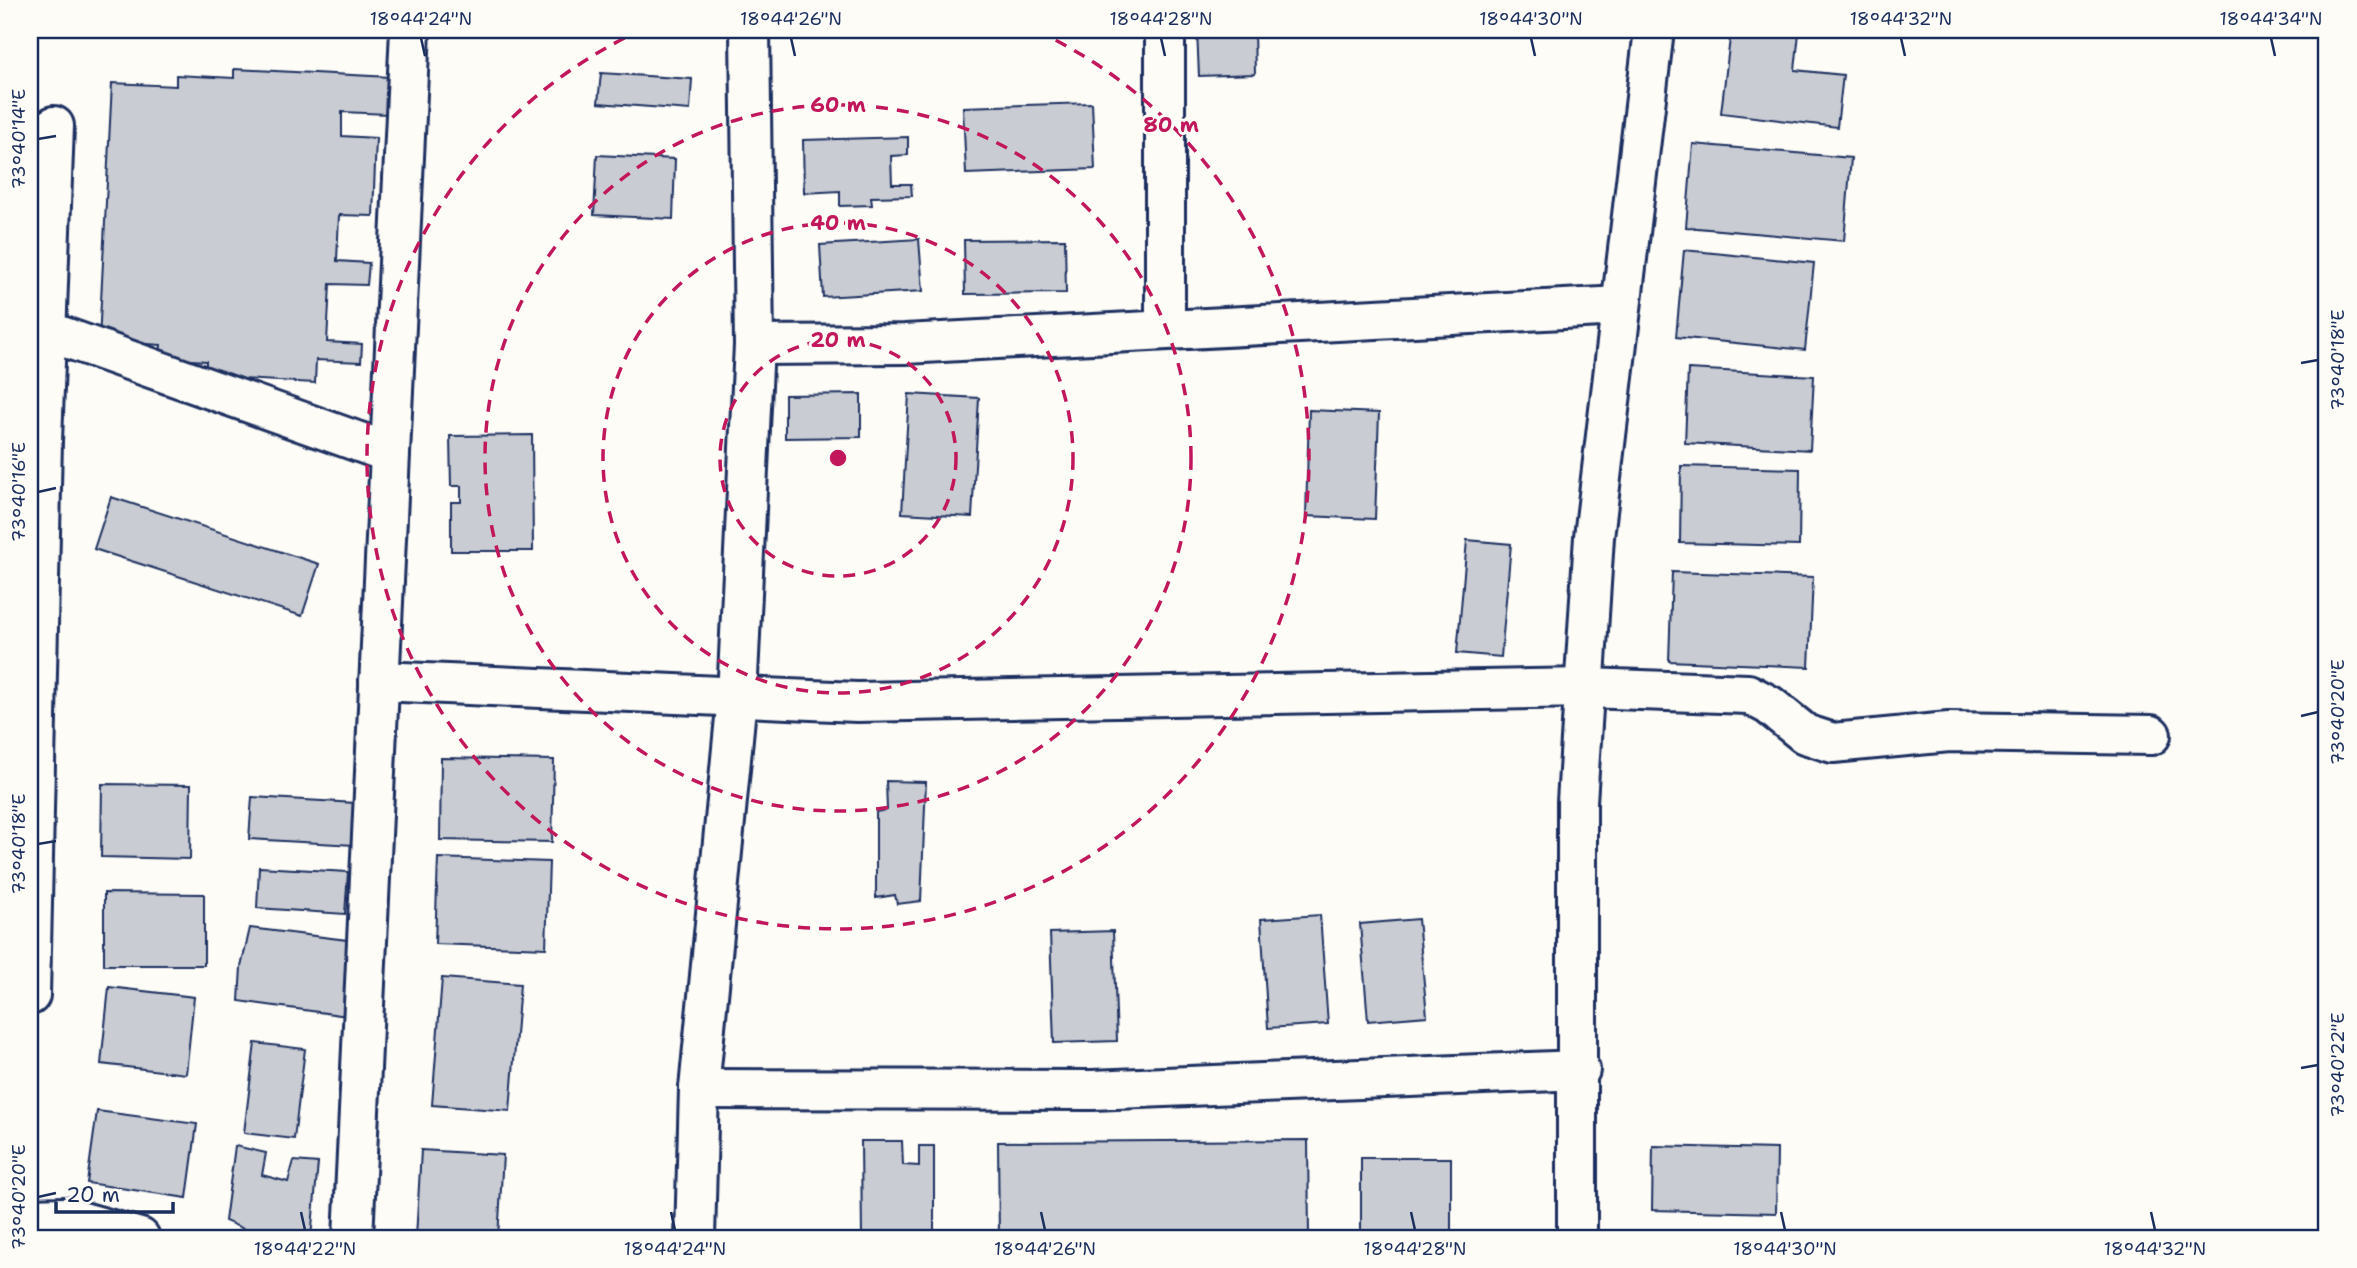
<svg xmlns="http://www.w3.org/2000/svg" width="2357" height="1268" font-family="'Shantell Sans',sans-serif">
<rect width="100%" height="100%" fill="#fdfcf7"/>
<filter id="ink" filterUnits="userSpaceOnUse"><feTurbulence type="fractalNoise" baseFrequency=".0143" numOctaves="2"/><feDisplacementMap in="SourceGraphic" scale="14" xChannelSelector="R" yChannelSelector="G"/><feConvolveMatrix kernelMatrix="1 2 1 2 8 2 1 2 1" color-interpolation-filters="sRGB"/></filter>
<g filter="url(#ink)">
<g fill="#c9ccd3" stroke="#1b2f5e" stroke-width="2">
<polygon points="1197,30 1254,30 1255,74 1199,76"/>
<polygon points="1731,30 1799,33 1795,70 1843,75 1837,127 1721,113"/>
<polygon points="234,69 390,77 388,114 342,112 342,136 376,138 373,216 339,215 337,261 369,263 367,285 330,284 327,342 362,344 361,362 316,360 315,383 206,377 206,361 160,358 161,345 99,341 112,83 176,86 176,75 234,78"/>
<polygon points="601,73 692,79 690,110 598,103"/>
<polygon points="1092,103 1095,169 966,174 963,107"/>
<polygon points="908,137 908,155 891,156 892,184 911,184 912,196 871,197 872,205 840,206 840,191 804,193 803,140"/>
<polygon points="1693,144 1851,158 1844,241 1686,227"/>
<polygon points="597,155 675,159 673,219 594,215"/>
<polygon points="919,239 923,291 823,297 820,245"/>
<polygon points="1065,239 1066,293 965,294 964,240"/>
<polygon points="1684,250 1814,263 1805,350 1676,337"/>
<polygon points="1688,369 1814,376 1810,450 1685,443"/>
<polygon points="861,394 861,437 785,438 785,395"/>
<polygon points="909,394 979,398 972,517 902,513"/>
<polygon points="1309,410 1379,413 1375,519 1306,516"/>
<polygon points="532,435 533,551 451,551 451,502 461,502 461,486 451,486 450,436"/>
<polygon points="1681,466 1800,469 1799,546 1680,543"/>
<polygon points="111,497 319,564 302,616 94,549"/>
<polygon points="1467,540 1511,544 1501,657 1457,653"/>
<polygon points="1672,572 1813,577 1809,667 1669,661"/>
<polygon points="441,758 554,760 552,842 440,840"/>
<polygon points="886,781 926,782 921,901 897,904 895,895 876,898 876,812 887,810"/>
<polygon points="102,784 191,785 190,859 101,857"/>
<polygon points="252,797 356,803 354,845 249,839"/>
<polygon points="438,858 549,862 546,948 435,944"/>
<polygon points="259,867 348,872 345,914 257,908"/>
<polygon points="104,893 204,894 204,965 104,965"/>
<polygon points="1320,915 1328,1024 1268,1028 1261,919"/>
<polygon points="1418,919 1427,1016 1368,1021 1360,924"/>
<polygon points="250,928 355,941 355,1017 239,1001 241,967"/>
<polygon points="1113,931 1117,1041 1054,1043 1050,933"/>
<polygon points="442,978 520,984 510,1111 432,1105"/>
<polygon points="109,987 194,997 186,1074 101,1064"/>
<polygon points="255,1043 305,1049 294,1139 244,1133"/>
<polygon points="97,1111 197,1124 187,1198 87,1183"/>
<polygon points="1308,1140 1309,1238 999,1238 998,1142"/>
<polygon points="861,1141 902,1141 903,1165 919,1166 919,1146 934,1146 934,1238 862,1238"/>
<polygon points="235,1146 266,1153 262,1175 288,1182 294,1161 318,1163 311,1238 265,1238 225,1221"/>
<polygon points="1653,1146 1777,1149 1776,1213 1652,1210"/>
<polygon points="421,1150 503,1155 498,1238 416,1238"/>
<rect x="1361" y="1158" width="90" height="80"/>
</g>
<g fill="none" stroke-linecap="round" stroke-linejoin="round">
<g stroke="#1b2f5e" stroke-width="44">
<g id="minor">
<polyline points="1165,30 1165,330"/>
<polyline points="47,331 390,453"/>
<polyline points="754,345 905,344 1621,306"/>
<polyline points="379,681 857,702 1587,688 1748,694 1769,705 1805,734 1833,743 1949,732 2151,735"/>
<polyline points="30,995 42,441 54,126"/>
<polyline points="699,1089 1092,1090 1580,1070"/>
<polyline points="30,1218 65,1217 140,1238"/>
<polyline points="353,1238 410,30"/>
<polyline points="695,1238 699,1089 737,697 754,345 750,30"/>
<polyline points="1577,1238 1577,802 1594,537 1654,30"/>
</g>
</g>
<use href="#minor" stroke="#fdfcf7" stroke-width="38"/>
</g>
</g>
<path fill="none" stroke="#1b2f5e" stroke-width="2.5" d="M421 38 425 56M791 38 795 56M1161 38 1165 56M1531 38 1535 56M1901 38 1905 56M2271 38 2275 56M38 139 56 136M2301 363 2318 360M38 492 56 488M2301 716 2318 712M38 844 56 841M2301 1068 2318 1065M38 1197 56 1193M301 1212 305 1230M671 1212 675 1230M1041 1212 1045 1230M1411 1212 1415 1230M1781 1212 1785 1230M2151 1212 2155 1230"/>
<g fill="none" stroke="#c2185b" stroke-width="3.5" stroke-dasharray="12 9">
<circle cx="838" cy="458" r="118"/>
<circle cx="838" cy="458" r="235"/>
<circle cx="838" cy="458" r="353"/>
<path d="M1037 31A471 471 0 1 1 639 31"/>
</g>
<circle cx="838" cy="458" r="10" fill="#c2185b" stroke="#fdfcf7" stroke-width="3.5"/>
<g font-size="21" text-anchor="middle" font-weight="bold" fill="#c2185b" stroke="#fdfcf7" stroke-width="6" stroke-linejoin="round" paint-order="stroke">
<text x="838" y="112">60 m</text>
<text x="1171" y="132">80 m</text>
<text x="838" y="230">40 m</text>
<text x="838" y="347">20 m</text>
</g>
<rect width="2357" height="1268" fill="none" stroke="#fdfcf7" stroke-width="77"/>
<path d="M56 1202v10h117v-10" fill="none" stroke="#1b2f5e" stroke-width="3.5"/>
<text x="66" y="1202" font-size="21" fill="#1b2f5e" stroke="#fdfcf7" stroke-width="5" paint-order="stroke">20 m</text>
<rect x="38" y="38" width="2280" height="1192" fill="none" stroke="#1b2f5e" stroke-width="2.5"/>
<g font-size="18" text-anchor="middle" fill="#1b2f5e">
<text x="421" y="25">18°44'24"N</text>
<text x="791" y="25">18°44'26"N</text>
<text x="1161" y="25">18°44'28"N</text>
<text x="1531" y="25">18°44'30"N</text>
<text x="1901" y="25">18°44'32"N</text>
<text x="2271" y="25">18°44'34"N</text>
<text transform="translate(19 139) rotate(-90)" y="6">73°40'14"E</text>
<text transform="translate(2338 360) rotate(-90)" y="6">73°40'18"E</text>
<text transform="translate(19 492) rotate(-90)" y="6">73°40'16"E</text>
<text transform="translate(2338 712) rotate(-90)" y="6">73°40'20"E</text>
<text transform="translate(19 844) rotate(-90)" y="6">73°40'18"E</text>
<text transform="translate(2338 1065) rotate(-90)" y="6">73°40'22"E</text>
<text transform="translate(19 1197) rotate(-90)" y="6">73°40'20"E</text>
<text x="305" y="1255">18°44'22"N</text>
<text x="675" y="1255">18°44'24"N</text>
<text x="1045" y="1255">18°44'26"N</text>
<text x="1415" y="1255">18°44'28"N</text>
<text x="1785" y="1255">18°44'30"N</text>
<text x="2155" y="1255">18°44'32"N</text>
</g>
</svg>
